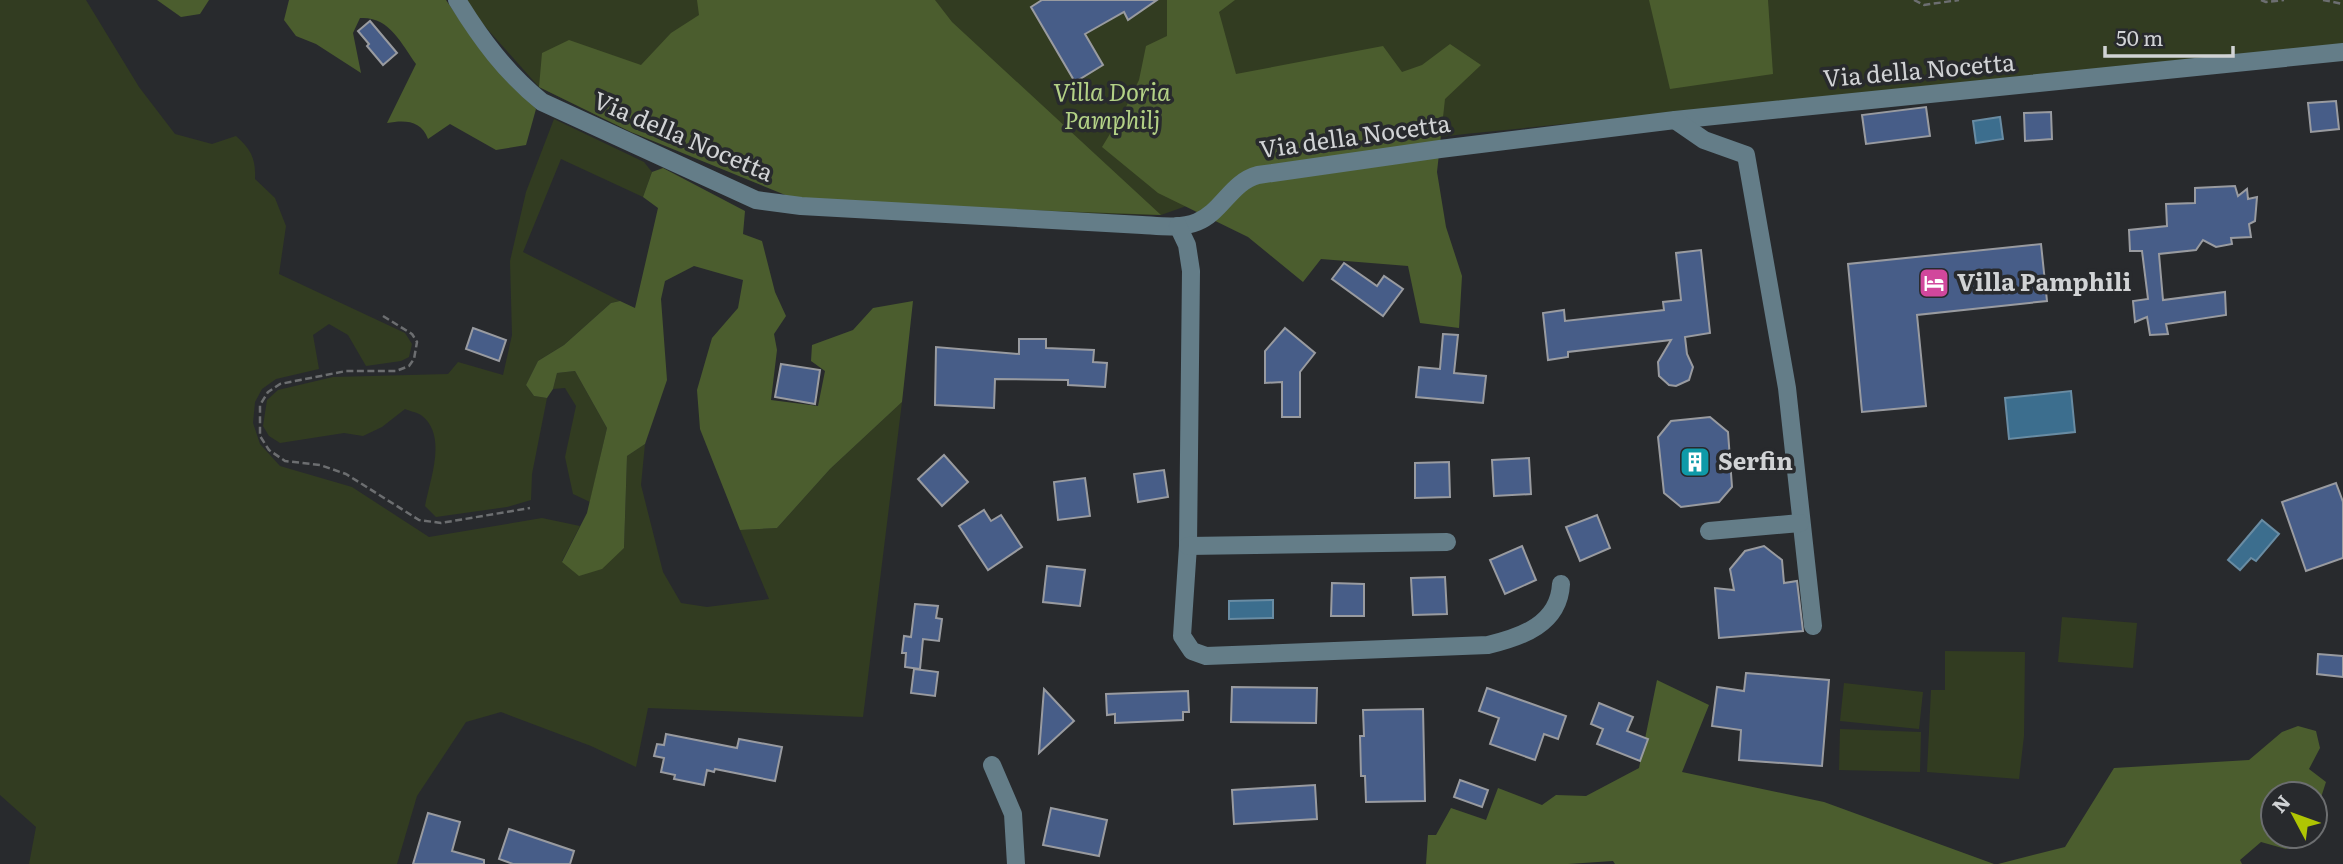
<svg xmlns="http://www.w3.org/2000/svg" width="2343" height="864" font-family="Literata,serif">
<rect width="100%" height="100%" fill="#282a2d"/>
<g fill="#323c21">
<path d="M0 0H86L139 87 175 134 212 144 236 136C251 149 256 159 255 179L275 198 286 226 279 274 405 333 412 344 409 357 401 361 366 366 348 335 329 324 313 335 319 369 276 379 262 389 255 402 253 423 260 444 280 466 352 487 429 537 542 518 580 526 562 561 579 575 624 548 627 456 645 444 641 485 663 572 681 603 707 607 769 599 740 530 777 528 830 469 902 402 863 717 648 708 636 767 591 746 501 712 466 722 417 796 397 864H29L36 827 0 795Z"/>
<polygon points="466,0 2343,0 2343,46 1465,134 1202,166 1192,204 1161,215 930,210 631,132 539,87 473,13"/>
<path d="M554 119 644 162 652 172 643 197 561 159 523 252 620 301 611 303 564 345 538 361 526 385 534 396 547 398 532 474 531 500 507 507 436 517 425 506C430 479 448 435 421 415 416 412 409 411 405 409L382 427 363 436 344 433 280 443 269 436 263 426 267 400 278 390 333 377 448 374 458 362 503 375 512 335 510 261 526 192Z"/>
<polygon points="575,371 607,428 590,502 573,494 565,457 576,406 565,388 553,389 557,373"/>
<polygon points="2062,617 2137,623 2133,668 2058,662"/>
<polygon points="1945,651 2025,652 2024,736 2019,779 1927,772 1931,690 1945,690"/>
<polygon points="1844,683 1923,692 1919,729 1840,721"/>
<polygon points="1840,729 1921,732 1920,772 1839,770"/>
</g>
<g fill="#4b5d2e">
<polygon points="157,0 209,0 200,14 181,17"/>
<path d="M289 0H446L459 19 536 109 526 145 496 150 450 124 428 139C421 120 405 120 387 123L416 64C401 43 389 16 360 18L353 33 361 73 316 44 296 36 284 20Z"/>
<polygon points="697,0 935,0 952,22 1161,215 800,201 631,132 539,87 542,53 569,40 641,65 671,33 699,15"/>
<polygon points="1167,0 1235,0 1219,12 1236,74 1383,46 1402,72 1422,65 1450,44 1481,65 1445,99 1437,172 1446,227 1462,276 1459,328 1420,323 1408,266 1321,259 1303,282 1248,237 1158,193 1102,147 1125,109 1139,80 1146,46 1167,36"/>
<polygon points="1649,0 1768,0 1773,74 1670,89"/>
<polygon points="663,168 745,211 743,234 762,241 775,292 786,316 774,334 777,350 771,400 818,406 825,371 811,361 812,345 853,330 873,308 913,301 902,402 830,469 777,528 740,530 700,429 697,390 712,338 738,308 743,280 694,266 665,281 661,299 667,380 645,444 627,456 624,548 602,569 579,576 562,562 587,513 607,428 575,371 557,373 553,389 547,398 534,396 526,385 538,361 564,345 611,303 620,301 635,308 658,208 643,197 652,172"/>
<polygon points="1657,680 1709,705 1682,772 1824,802 1994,864 1615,864 1613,861 1568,864 1426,864 1428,835 1436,835 1451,808 1486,820 1498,788 1542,805 1556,795 1586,796 1639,768"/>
<polygon points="2298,726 2316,731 2320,748 2309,769 2326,782 2315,816 2315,794 2273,794 2273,836 2309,836 2308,838 2286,849 2261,842 2240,860 2242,864 1998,864 2065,847 2114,768 2249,760 2282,732"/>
</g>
<g fill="#3c6e8e" stroke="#698ca3" stroke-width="2">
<polygon points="2000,117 2003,139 1976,143 1973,121"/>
<polygon points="2071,391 2075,432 2009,439 2005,398"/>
<polygon points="2262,520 2279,534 2256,561 2251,558 2240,570 2228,560"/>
<polygon points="1273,600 1273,618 1229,619 1229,601"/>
</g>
<g fill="#475d88" stroke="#999ba0" stroke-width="2">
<polygon points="1042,0 1157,0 1128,20 1124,12 1085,34 1103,65 1075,82 1031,7"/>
<polygon points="370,21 397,53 383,65 367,46 369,44 358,31"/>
<polygon points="2336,101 2339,129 2311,132 2308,103"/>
<polygon points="1926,107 1930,136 1866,144 1862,115"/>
<polygon points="2051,112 2052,139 2025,141 2024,113"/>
<polygon points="2235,186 2238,196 2247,189 2248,199 2257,197 2255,221 2249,224 2251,237 2231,238 2232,244 2216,247 2203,240 2196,250 2159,254 2163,300 2225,292 2226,315 2166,324 2168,334 2150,335 2147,317 2135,322 2133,301 2148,299 2142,251 2130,251 2129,230 2167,226 2166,204 2195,203 2195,188"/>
<polygon points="2041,244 2047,301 1917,315 1926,406 1862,412 1848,264"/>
<polygon points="1701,250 1710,333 1685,337 1687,354 1693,367 1689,380 1676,386 1669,385 1659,376 1658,362 1671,340 1568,352 1568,357 1548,360 1543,313 1564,310 1565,321 1664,310 1663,302 1681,300 1676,253"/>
<polygon points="1344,263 1377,286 1384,276 1403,289 1383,316 1332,279"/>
<polygon points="473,328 506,340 499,361 466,349"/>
<polygon points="1285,328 1315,353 1300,372 1300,417 1282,417 1282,382 1265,383 1265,351"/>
<polygon points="1443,334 1458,335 1454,373 1486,376 1483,403 1416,397 1419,367 1440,369"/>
<polygon points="1019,339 1046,339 1046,348 1094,350 1093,362 1107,363 1105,387 1068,385 1068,380 995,379 994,408 935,405 936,347 1019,354"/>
<polygon points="781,364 820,370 815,404 775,397"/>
<polygon points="1710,417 1728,432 1732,487 1719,502 1681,507 1664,493 1658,437 1671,421"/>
<polygon points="944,455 968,482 942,506 918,479"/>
<polygon points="1529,458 1531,494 1494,496 1492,460"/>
<polygon points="1449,462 1450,497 1415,498 1415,463"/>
<polygon points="1164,470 1168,497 1138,502 1134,474"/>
<polygon points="1085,478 1090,516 1058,520 1054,482"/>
<polygon points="2336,483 2343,502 2343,558 2306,571 2282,502"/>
<polygon points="984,510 991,521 1001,515 1022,547 988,570 959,526"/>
<polygon points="1597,515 1610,548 1580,561 1566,527"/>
<polygon points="1522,546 1536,580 1505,594 1490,560"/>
<polygon points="1764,546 1782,560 1784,583 1797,581 1803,631 1719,638 1715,588 1734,590 1730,569 1745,551"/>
<polygon points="1047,566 1085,570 1080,606 1043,602"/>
<polygon points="1445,577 1447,614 1413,615 1411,578"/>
<polygon points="1332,583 1364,584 1364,616 1331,616"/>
<polygon points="915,604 938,606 936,618 942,619 939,641 923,639 920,669 905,667 906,653 902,653 904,636 911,637"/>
<polygon points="2318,654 2343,656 2343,677 2317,674"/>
<polygon points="914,669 938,672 935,696 911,693"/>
<polygon points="1746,673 1829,680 1822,766 1739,760 1741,730 1712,726 1717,687 1744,691"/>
<polygon points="1232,687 1317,688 1316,723 1231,722"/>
<polygon points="1487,688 1566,716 1558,739 1544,734 1535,760 1490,744 1499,718 1479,711"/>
<polygon points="1044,689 1074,721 1039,753"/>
<polygon points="1188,691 1189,712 1183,712 1183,720 1115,723 1115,714 1107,715 1106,694"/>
<polygon points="1599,703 1633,717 1627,731 1648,739 1640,761 1597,744 1603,729 1591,724"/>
<polygon points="1423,709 1425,801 1366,802 1365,776 1361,776 1360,736 1364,736 1363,710"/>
<polygon points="666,734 737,748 739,739 782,747 775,781 715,769 714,772 707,770 704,785 674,779 675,775 661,772 664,758 654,756 657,744 664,745"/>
<polygon points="1460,780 1488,790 1482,807 1454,797"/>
<polygon points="1315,785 1317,819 1234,824 1232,790"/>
<polygon points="1051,808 1107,820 1099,856 1043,845"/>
<polygon points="428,813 460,822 452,851 484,860 484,864 413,864"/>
<polygon points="509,829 574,851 570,864 513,864 499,859"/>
</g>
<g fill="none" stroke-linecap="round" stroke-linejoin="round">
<g stroke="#6c6e70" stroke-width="2.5" stroke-dasharray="7 3.5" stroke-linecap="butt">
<polyline points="1914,0 1924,5 1959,0"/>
<polyline points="2261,0 2266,2 2284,0"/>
<polyline points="2323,0 2343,4"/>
<polyline points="383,316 412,334 417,342 414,359 409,366 396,371 346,371 280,384 268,392 260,405 260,436 269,450 285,461 320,465 346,474 419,520 441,523 530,508"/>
</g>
<g stroke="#647d88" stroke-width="18">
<path d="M457 0C481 39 506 73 542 102L756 200 801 206 1142 225C1160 226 1180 229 1197 222 1222 212 1231 182 1258 175L1440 149 1675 120 2343 52"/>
<polyline points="1675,120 1704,140 1746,155 1787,388 1813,626"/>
<path d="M1178 226 1187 245 1191 271 1188 546 1182 636 1192 651 1206 656 1488 645C1522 637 1559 624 1561 584"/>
<polyline points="1709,531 1800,523"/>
<polyline points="1188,546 1447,542"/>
<polyline points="992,765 1013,814 1016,864"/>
</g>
</g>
<defs>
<g id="hotel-square" transform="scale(1.575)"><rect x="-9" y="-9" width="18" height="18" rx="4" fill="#d1479c" stroke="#282a2d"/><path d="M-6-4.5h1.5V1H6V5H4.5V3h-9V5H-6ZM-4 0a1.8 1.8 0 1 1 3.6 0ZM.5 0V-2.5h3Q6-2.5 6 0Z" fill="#fff"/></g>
<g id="building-square" transform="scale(1.575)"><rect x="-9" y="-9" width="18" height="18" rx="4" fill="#0f9aa8" stroke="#282a2d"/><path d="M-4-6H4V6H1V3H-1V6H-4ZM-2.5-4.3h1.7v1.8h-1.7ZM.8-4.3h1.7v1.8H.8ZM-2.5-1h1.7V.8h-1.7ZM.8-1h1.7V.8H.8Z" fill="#fff"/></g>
</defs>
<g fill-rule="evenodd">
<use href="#hotel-square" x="1934" y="283"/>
<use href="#building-square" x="1695" y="462"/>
</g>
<g text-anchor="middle" stroke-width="7" stroke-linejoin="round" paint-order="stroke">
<g font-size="24" fill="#d1d3d5" stroke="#282a2d">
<text transform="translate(1919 71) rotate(-5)" y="8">Via della Nocetta</text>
<text transform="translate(683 137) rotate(23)" y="8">Via della Nocetta</text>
<text transform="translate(1355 137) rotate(-8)" y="8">Via della Nocetta</text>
</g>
<g font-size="24" font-style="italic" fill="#b3d186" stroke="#282a2d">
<text x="1112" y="101">Villa Doria<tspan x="1112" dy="28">Pamphilj</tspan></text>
</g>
<g font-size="24" font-weight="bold" fill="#d1d3d5" stroke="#282a2d" text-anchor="start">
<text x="1957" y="291">Villa Pamphili</text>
<text x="1718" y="470">Serfin</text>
</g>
</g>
<g transform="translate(2294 815) rotate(311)"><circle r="33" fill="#282a2d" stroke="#6c6e70" stroke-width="2"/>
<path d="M0-5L12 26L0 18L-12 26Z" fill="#afc503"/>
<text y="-10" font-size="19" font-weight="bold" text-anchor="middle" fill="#d1d3d5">N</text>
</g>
<path d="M2105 46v10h128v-10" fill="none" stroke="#d1d3d5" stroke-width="3.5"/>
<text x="2116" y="46" font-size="21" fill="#d1d3d5" stroke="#282a2d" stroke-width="5" paint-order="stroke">50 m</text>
</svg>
